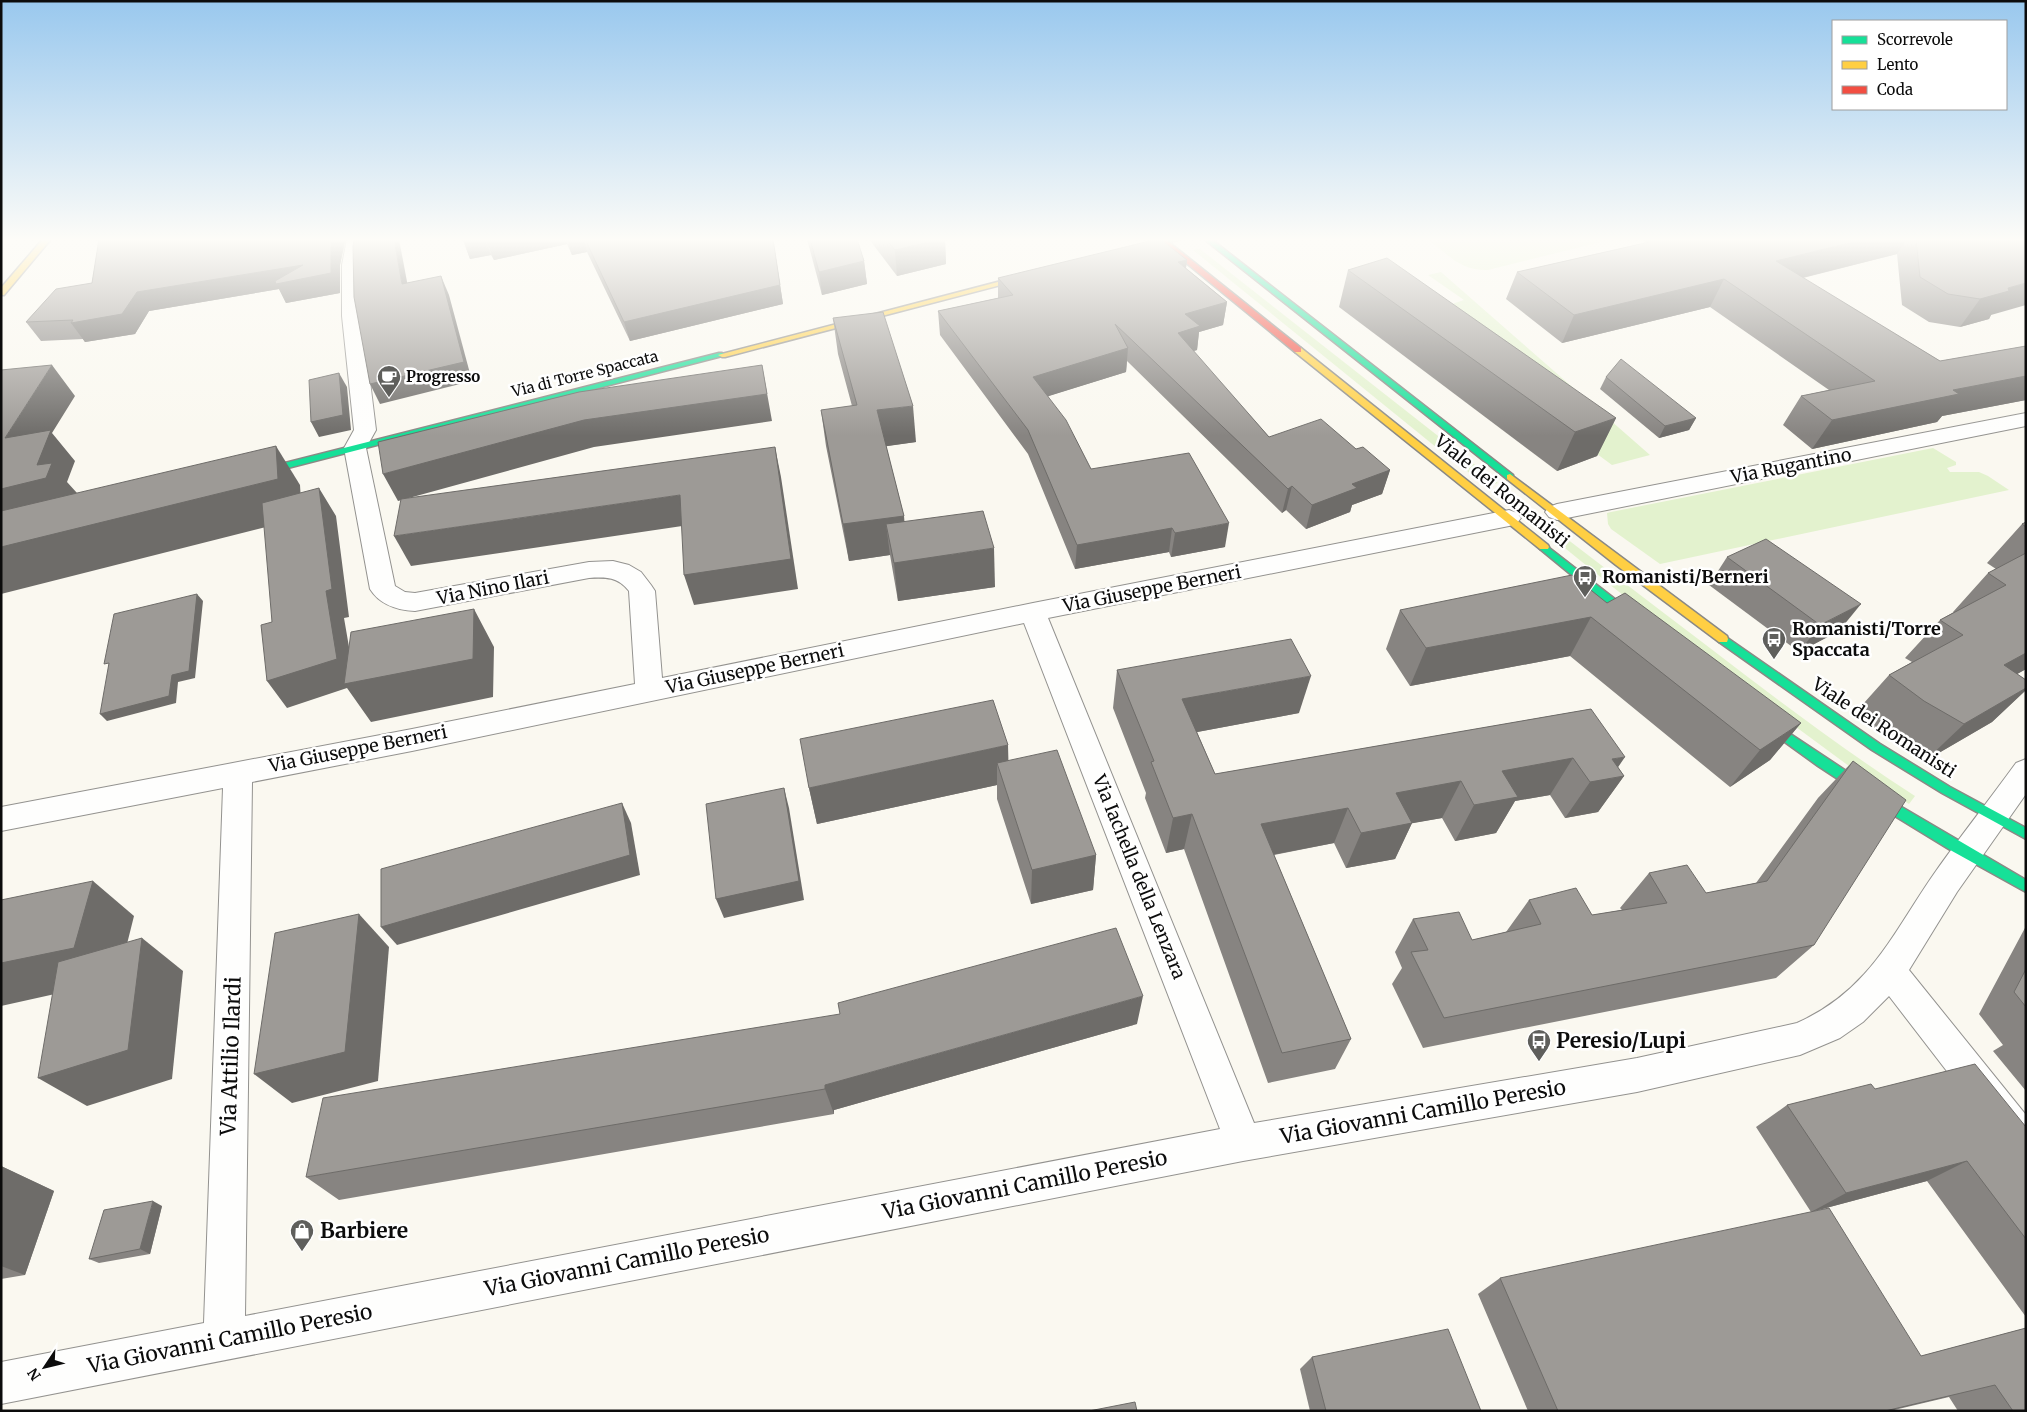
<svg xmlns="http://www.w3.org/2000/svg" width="2027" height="1412" font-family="Merriweather,serif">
<rect width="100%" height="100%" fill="#faf8f0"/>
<g fill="#e3f2ce">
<path d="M1428 239H1613L1488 270C1461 271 1448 255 1428 239Z"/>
<polygon points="1200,249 1498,483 1487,486 1447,456 1193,250"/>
<polygon points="1441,272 1650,455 1612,465 1381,295 1440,308 1464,300 1428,275"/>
<polygon points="1933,448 1956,462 1956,465 1947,468 1950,472 1979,472 1988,476 2009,490 1660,564 1611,529 1608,524 1607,513 1611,512"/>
<path d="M1508 493C1573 544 1640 595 1706 645 1774 697 1842 749 1915 796L1909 804 1853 769 1796 727 1614 588 1501 496Z"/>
</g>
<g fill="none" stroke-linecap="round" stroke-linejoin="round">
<g stroke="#93928f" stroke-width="2">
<g id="street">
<path d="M347 239H365L360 265 362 316 376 430 366 448 395 586 405 592 415 593 589 562 613 561 629 565 641 572 651 585 655 591 662 678 1033 603 1509 510 1517 513 1521 518 1517 523 1509 526 1048 618 1254 1123 1637 1058 1797 1023C1871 990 1893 932 1936 871 1962 834 1990 799 2016 763L2026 759V794L1957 892 1909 970 2026 1115V1162L2013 1157 1889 996 1863 1022 1840 1038 1800 1055 1637 1092 1243 1161 1 1404V1362L204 1323 223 788 1 831V807L412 729 635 684 629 591C618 577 606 577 589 578L415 611C397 610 380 605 370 589L344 448 354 430 342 316V265ZM1024 623 1220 1129 245 1316 252 782 412 751Z"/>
<polygon points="2026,413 2026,426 1557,520 1549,517 1545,512 1549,507 1557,504"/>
</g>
</g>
<g stroke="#8a8985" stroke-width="3">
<g id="fast">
<polygon points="1169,239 1180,239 1127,254 1123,252"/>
<polygon points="1204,239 1211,239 1513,475 1513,479 1507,479"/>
<polygon points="719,353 722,353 726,355 253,477 248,474 253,471"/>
<polygon points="1544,544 1643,621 1644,624 1643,627 1635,627 1540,549 1539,547 1540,545"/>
<polygon points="1723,635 1880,744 1950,787 2026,828 2026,839 1942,793 1872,750 1719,642 1718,639"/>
<polygon points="1757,712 1893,802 2026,880 2026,892 1952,851 1885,810 1818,766 1753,719 1751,716 1753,713"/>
</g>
</g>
<g stroke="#8a8985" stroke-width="3">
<g id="slow">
<polygon points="43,239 51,239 4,295 1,295 1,288"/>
<polygon points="1032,273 1039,275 725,357 722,357 718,355"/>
<polygon points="1295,348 1301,348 1548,545 1549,547 1548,549 1540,549 1295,352"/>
<polygon points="1510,474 1727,636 1728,639 1727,642 1719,642 1616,565 1507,479 1507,475"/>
</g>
</g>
<g stroke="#8a8985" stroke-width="3">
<polygon id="jam" points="1157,239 1165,239 1301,348 1301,352 1295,352"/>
</g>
<use href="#street" fill="#fefefd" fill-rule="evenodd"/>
<use href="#fast" fill="#16e098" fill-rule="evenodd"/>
<use href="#slow" fill="#ffcf43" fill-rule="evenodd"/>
<use href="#jam" fill="#f24e42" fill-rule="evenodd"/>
</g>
<g fill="#878481">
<polygon points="99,239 346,239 340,265 340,293 286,303 279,289 149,311 135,334 85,342 83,339 41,341 26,322 92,283"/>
<polygon points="463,239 773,239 783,304 630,341 587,252 572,255 567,244 494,260 491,255 470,259"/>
<polygon points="807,239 857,239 864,261 867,284 822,295"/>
<polygon points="869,239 945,239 946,264 897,276"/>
<polygon points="1646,239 2026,239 1991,315 1989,319 1960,327 1929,322 1902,305 1897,254 1803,278 1940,361 2026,346 2026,400 1942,416 1937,422 1812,449 1783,425 1801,396 1829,390 1710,307 1562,343 1506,299 1517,272 1644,243"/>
<polygon points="1187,260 1186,268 1227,302 1223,325 1199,332 1197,350 1193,351 1269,437 1356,449 1390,470 1382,494 1352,505 1350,512 1306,529 1286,510 1282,513 1127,361 1126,372 1048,396 1091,469 1225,547 1171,557 1169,552 1075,569 1028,454 940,335 938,311 998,298 998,278"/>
<polygon points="1348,270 1616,418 1597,456 1557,471 1339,307"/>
<polygon points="833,318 916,442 886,446 904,516 904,522 995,587 898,601 890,555 849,561 826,446 821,410 852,406 838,354"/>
<polygon points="1606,377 1696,418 1689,430 1659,438 1600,389"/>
<polygon points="2026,522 2026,669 2017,674 2026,680 2026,690 1992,722 1925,761 1888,738 1855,713 1889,675 1912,662 1905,658 1940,620 1954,612 1953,612 1988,573 1996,569 1987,563 2022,524"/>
<polygon points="1727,557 1839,631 1799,652 1709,585"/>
<polygon points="1607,603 1801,723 1770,760 1730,787 1570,656 1410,686 1386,649 1400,610"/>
<polygon points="1117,670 1299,713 1197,732 1215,774 1591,709 1618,767 1624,776 1598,812 1565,818 1550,795 1515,801 1496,833 1455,841 1442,818 1412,823 1395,859 1346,868 1334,843 1274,855 1351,1039 1335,1069 1268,1083 1184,849 1166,853 1145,798 1146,793 1113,708"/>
<polygon points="1008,745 1008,760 1096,855 1093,890 1031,904 997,799 997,785 817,824 809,788"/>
<polygon points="1853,761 1814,945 1776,978 1423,1048 1392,984 1402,968 1395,952 1413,919 1472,940 1506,932 1529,900 1592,915 1622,910 1620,908 1649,873 1706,893 1756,883 1818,798"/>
<polygon points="2026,926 2026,1091 1993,1051 2003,1045 1979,1014"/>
<polygon points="1137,1024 834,1110 834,1114 339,1200 306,1177"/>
<polygon points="1875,1089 2026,1127 2026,1317 1927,1181 1811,1212 1756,1127 1787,1105"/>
<polygon points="1,1166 54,1191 25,1275 1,1279"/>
<polygon points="162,1206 150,1254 99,1263 89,1259"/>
<polygon points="1500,1278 1921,1356 2026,1328 2026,1411 1958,1411 1949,1397 1890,1411 1528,1411 1478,1294"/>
<polygon points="1312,1357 1481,1411 1310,1411 1300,1369"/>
</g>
<g fill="#6e6c69">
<polygon points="332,239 345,239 340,265 340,293 286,303 279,289 149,311 135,334 85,342 71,323 137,292 331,246"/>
<polygon points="394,239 399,239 411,303 402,284"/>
<polygon points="469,239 485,239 491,255 470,259 463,240"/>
<polygon points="501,239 565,239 567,244 494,260 487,242"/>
<polygon points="567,239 584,239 587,252 572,255"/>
<polygon points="773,239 783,304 630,341 624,322"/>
<polygon points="941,239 945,239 946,264 897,276 895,250"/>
<polygon points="1865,239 1907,239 1897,254 1761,288 1776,261"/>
<polygon points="1187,260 1184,283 1178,262"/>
<polygon points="864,261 867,284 822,295 819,272"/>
<polygon points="441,276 449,295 472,381 380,404 370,384"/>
<polygon points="1724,279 1710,307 1562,343 1574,315"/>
<polygon points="2026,283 2026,305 1991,315 1989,319 1960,327 1980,299 2008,288"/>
<polygon points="1227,302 1223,325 1199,332 1197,350 1175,357 1178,333 1185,314"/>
<polygon points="1128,348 1126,372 1033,401 1033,377"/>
<polygon points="52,365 75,396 52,433 75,461 67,482 77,493 1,527 1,489 5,438"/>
<polygon points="762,365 772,421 594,447 398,501 383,474"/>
<polygon points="339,373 347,387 351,430 319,437 311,422"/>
<polygon points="2026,376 2026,400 1942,416 1937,422 1812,449 1832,420 1953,390"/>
<polygon points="913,406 916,442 881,447 877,410"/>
<polygon points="1616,418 1597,456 1557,471 1575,432"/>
<polygon points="1696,418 1689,430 1659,438 1665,426"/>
<polygon points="276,446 300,485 302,518 1,594 1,547"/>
<polygon points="775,447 781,477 798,589 694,605 684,575"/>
<polygon points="1390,470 1382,494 1352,505 1350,512 1306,529 1312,505 1352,484"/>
<polygon points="1292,486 1286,510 1282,513 1288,489"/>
<polygon points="319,488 336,516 349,617 344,618 355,682 474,609 494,647 493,697 371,722 347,688 287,708 267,681 326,591"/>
<polygon points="680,495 689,525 411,566 394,536"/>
<polygon points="904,516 907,552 886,524 890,555 849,561 843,524"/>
<polygon points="1229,523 1225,547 1171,557 1175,533"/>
<polygon points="1172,528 1169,552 1075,569 1077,545"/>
<polygon points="994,548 995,587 898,601 894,563"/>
<polygon points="197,594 203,601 195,678 178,682 176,703 107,721 100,714 172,675"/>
<polygon points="1861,604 1839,631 1799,652 1820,625"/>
<polygon points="1591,617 1570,656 1410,686 1426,648"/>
<polygon points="2026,653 2026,669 1966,703 2004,665"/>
<polygon points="1311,676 1299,713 1176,736 1182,699"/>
<polygon points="2026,688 2026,690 1992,722 1925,761 1964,724"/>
<polygon points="1801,723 1770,760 1730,787 1760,750"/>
<polygon points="1008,745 1009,782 997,763 997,785 817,824 809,788"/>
<polygon points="1625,757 1610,779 1624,776 1598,812 1565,818 1590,782 1612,759"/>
<polygon points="1573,758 1550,795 1515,801 1496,833 1455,841 1474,805 1502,771"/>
<polygon points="1461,781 1442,818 1380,829 1396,793"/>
<polygon points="784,788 789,808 804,900 724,918 716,899"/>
<polygon points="622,803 631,823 640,875 397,945 381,927"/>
<polygon points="1348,808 1334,843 1250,859 1261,824"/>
<polygon points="1192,814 1184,849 1166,853 1173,818"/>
<polygon points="1412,823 1395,859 1346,868 1361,833"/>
<polygon points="1096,855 1093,890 1031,904 1032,870"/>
<polygon points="93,881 134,916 118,980 1,1006 1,963"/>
<polygon points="359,914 389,947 378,1081 292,1103 254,1074"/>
<polygon points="142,938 183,971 172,1079 87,1106 38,1078"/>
<polygon points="1143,996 1137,1024 834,1110 834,1114 825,1089 825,1085"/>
<polygon points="1967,1161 1927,1181 1811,1212 1846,1193"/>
<polygon points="1,1166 54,1191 25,1275 1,1266"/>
<polygon points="153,1201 162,1206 150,1254 140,1249"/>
</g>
<g fill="#9d9a96" stroke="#6e6c69">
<polygon points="99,239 332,239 331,246 331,273 276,284 275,281 303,265 137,292 122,314 71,323 73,320 26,322 56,289 92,283"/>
<polygon points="354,239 394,239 402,284 441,276 464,362 370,384 354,297 353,246"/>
<polygon points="486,239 501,239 487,242"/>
<polygon points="585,239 773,239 780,285 624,322"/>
<polygon points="810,239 857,239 864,261 819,272"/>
<polygon points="886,239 941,239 895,250"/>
<polygon points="1158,239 1160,239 1187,260 1178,262 1227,302 1185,314 1200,326 1178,333 1269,437 1321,419 1356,449 1363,447 1390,470 1352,484 1357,488 1312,505 1292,486 1288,489 1115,324 1128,348 1033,377 1066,420 1091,469 1189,453 1229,523 1175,533 1172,528 1077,545 1028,430 938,311 1013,295 998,278"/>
<polygon points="1663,239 1865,239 1776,261 1940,361 2026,346 2026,376 1953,390 1959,394 1832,420 1801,396 1875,381 1724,279 1574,315 1517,272"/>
<polygon points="1916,239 2026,239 2026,283 2008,288 2009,291 1980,299 1948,294 1920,277"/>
<polygon points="1387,258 1616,418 1575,432 1348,270"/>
<polygon points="883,312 913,406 877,410 904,516 843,524 821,410 857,405 833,318"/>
<polygon points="1621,359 1696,418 1665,426 1606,377"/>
<polygon points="52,365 5,438 51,430 37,465 52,463 46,478 1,489 1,370"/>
<polygon points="762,365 767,394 584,420 383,474 378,442 579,392"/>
<polygon points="339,373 343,415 311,422 309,380"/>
<polygon points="276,446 278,479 1,547 1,511"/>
<polygon points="775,447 791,559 684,575 680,495 394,536 401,499"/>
<polygon points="319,488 332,589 326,591 337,659 267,681 261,625 272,622 262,503"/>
<polygon points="983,511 994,548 894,563 886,524"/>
<polygon points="2026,522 2026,527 2022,524"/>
<polygon points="1766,539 1861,604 1820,625 1727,557"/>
<polygon points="2026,553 2026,653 2004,665 2026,680 2026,688 1964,724 1924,701 1889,675 1963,635 1940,620 2006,585 1988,573"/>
<polygon points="1572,575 1607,603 1625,593 1801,723 1760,750 1591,617 1426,648 1400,610"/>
<polygon points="197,594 189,671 172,675 169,696 100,714 109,663 104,664 114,614"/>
<polygon points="474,609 473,659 344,684 351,632"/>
<polygon points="1291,639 1311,676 1182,699 1215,774 1591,709 1625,757 1612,759 1624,776 1590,782 1573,758 1502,771 1518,797 1474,805 1461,781 1396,793 1412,823 1361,833 1348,808 1261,824 1351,1039 1282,1053 1192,814 1173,818 1151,762 1154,761 1117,670"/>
<polygon points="993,700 1008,745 809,788 800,739"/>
<polygon points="1057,750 1096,855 1032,870 997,763"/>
<polygon points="1853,761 1906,800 1814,945 1444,1018 1411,952 1428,950 1413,919 1459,912 1472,940 1541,924 1529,900 1576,888 1592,915 1667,903 1649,873 1687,865 1706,893 1767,881"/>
<polygon points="784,788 799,881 716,899 706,804"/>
<polygon points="622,803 630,855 381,927 381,869"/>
<polygon points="93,881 74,948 1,963 1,900"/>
<polygon points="359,914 345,1052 254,1074 275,933"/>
<polygon points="1116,928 1143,996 825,1085 825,1089 306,1177 323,1098 840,1014 838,1003"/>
<polygon points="142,938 128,1050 38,1078 58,962"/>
<polygon points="2026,969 2026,1007 2014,992"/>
<polygon points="1975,1064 2026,1127 2026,1239 1967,1161 1846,1193 1787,1105 1871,1084 1875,1089"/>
<polygon points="153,1201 140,1249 89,1259 104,1210"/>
<polygon points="1829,1208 1921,1356 2026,1328 2026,1411 2013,1411 1995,1385 1885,1411 1558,1411 1500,1278"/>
<polygon points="1448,1329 1481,1411 1326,1411 1312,1357"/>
<polygon points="1135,1402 1137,1411 1089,1411"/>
</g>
<linearGradient id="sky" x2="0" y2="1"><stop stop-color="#99c8ee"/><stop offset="0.55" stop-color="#fdfcf8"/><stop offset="1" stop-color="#fdfcf8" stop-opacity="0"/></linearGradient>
<rect width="2027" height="436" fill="url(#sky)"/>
<defs>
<g id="cafe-pin" transform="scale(1.25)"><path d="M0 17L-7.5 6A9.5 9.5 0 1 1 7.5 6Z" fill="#5f5f5c" stroke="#fff"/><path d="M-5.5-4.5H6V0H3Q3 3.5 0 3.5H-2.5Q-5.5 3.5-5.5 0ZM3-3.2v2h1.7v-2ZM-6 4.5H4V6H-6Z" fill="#fff"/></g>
<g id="bus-pin" transform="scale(1.25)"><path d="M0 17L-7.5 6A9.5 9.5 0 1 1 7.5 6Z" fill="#5f5f5c" stroke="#fff"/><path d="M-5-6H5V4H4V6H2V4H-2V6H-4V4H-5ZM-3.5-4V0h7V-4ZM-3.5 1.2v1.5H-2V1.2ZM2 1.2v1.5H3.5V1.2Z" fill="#fff"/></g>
<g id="shop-pin" transform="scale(1.25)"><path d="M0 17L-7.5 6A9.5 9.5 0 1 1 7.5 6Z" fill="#5f5f5c" stroke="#fff"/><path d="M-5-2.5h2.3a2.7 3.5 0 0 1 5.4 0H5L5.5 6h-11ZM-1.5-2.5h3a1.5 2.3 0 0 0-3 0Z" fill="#fff"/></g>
</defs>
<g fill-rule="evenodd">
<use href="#cafe-pin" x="389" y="377"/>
<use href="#bus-pin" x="1585" y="577"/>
<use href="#bus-pin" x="1774" y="639"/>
<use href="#bus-pin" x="1539" y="1041"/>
<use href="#shop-pin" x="302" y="1231"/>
</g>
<g text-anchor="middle" stroke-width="5" stroke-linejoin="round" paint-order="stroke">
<g font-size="15" fill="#0c0c0c" stroke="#fff">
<text transform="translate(585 374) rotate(-14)" y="5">Via di Torre Spaccata</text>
</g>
<g font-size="15" font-weight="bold" fill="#0c0c0c" stroke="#fff" text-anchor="start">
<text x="406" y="382">Progresso</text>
</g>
<g font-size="18" fill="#0c0c0c" stroke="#fff">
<text transform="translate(1791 466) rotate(-11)" y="6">Via Rugantino</text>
<text transform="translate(1502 491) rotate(39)" y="6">Viale dei Romanisti</text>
<text transform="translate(493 588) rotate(-11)" y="6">Via Nino Ilari</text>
<text transform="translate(1152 589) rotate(-11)" y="6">Via Giuseppe Berneri</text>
<text transform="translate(755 669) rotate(-12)" y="6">Via Giuseppe Berneri</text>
<text transform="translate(1884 728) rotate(33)" y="6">Viale dei Romanisti</text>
<text transform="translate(358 749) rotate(-11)" y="6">Via Giuseppe Berneri</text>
<text transform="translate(1139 877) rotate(68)" y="6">Via Iachella della Lenzara</text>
</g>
<g font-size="18" font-weight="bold" fill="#0c0c0c" stroke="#fff" text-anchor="start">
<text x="1602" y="583">Romanisti/Berneri</text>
<text x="1792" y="635">Romanisti/Torre<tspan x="1792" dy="21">Spaccata</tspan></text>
</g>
<g font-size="21" font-weight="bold" fill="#0c0c0c" stroke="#fff" text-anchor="start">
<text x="1556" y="1048">Peresio/Lupi</text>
<text x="320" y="1238">Barbiere</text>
</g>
<g font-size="21" fill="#0c0c0c" stroke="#fff">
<text transform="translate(231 1056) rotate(-88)" y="7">Via Attilio Ilardi</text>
<text transform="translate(1423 1112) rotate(-10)" y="7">Via Giovanni Camillo Peresio</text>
<text transform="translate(1025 1185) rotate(-11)" y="7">Via Giovanni Camillo Peresio</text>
<text transform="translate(627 1262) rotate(-11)" y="7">Via Giovanni Camillo Peresio</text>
<text transform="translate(230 1339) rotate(-11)" y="7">Via Giovanni Camillo Peresio</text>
</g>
</g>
<rect width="2027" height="1412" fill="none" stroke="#0c0c0c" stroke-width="5"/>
<rect x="1832" y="20" width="175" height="90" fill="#ffffff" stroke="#9e9e9e"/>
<rect x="1842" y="36" width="25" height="8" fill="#16e098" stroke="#9e9e9e"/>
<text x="1877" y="45" font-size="15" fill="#0c0c0c">Scorrevole</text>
<rect x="1842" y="61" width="25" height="8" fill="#ffcf43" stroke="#9e9e9e"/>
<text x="1877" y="70" font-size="15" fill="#0c0c0c">Lento</text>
<rect x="1842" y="86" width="25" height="8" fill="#f24e42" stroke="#9e9e9e"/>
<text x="1877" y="95" font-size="15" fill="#0c0c0c">Coda</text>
<g transform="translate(45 1367) rotate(235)" stroke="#ffffff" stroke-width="4" paint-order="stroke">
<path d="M0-4L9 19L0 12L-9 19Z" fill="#0c0c0c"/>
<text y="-8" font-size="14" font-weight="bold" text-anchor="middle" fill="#0c0c0c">N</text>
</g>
</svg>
